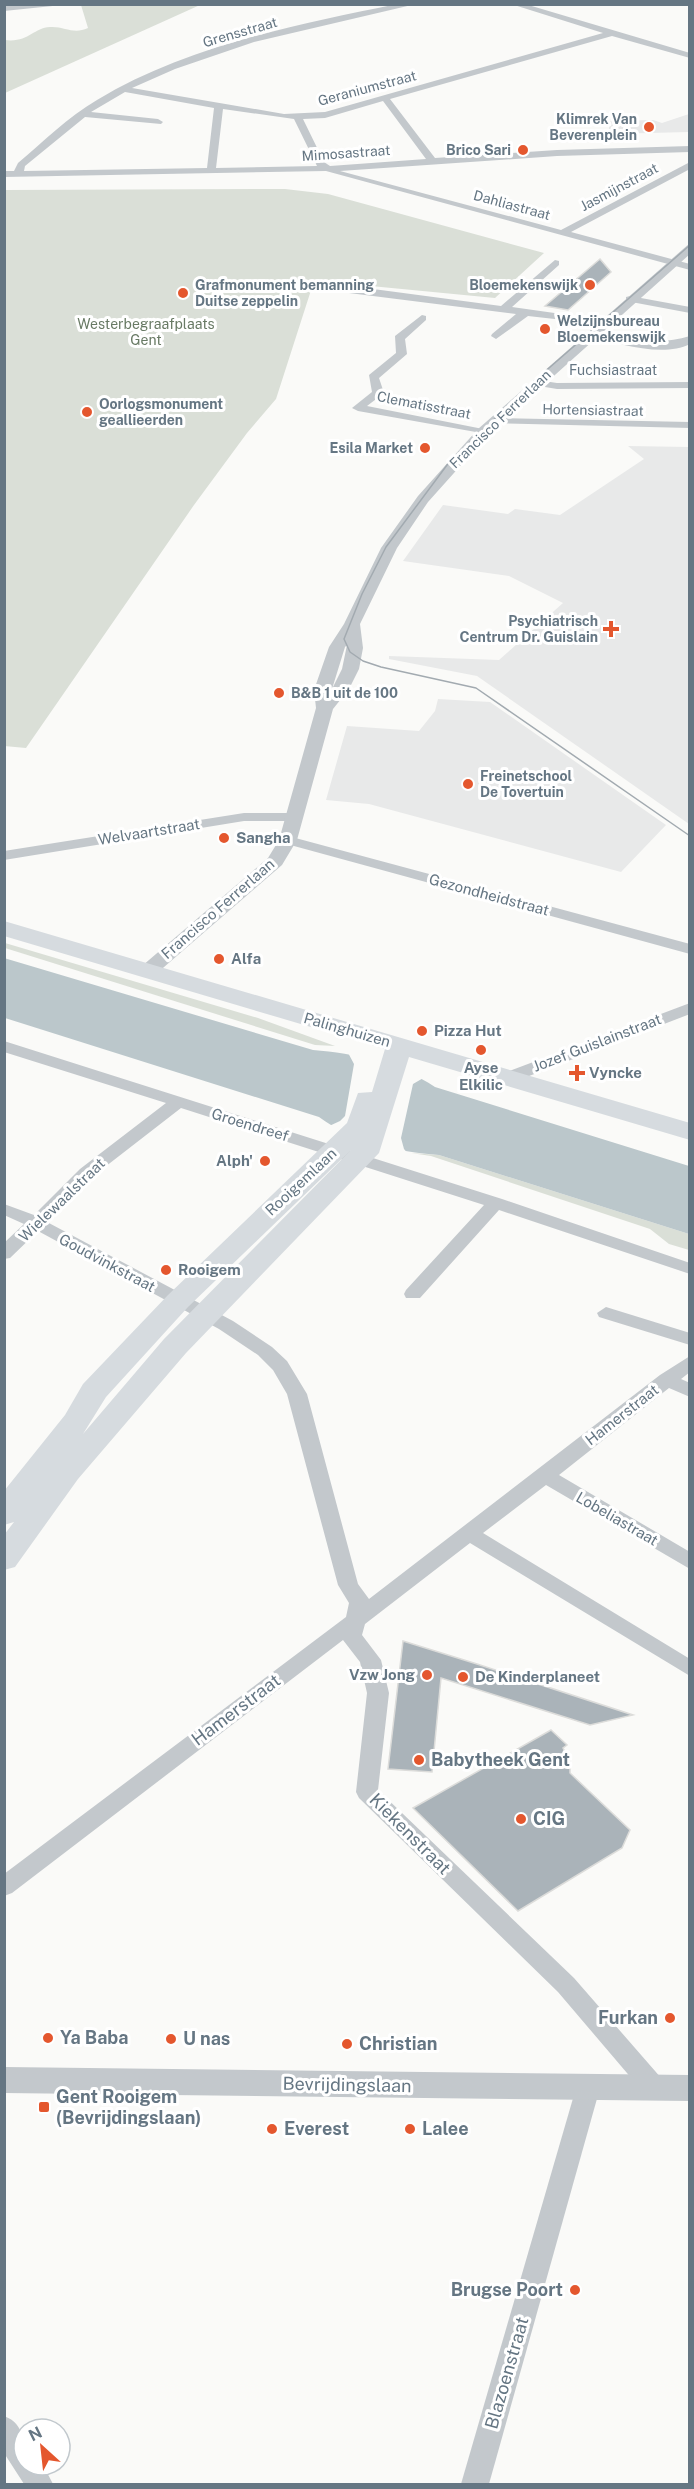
<svg xmlns="http://www.w3.org/2000/svg" width="694" height="2489" font-family="'Public Sans',sans-serif">
<rect width="100%" height="100%" fill="#fafaf8"/>
<g fill="#e8e9e9">
<polygon points="689,114 689,132 609,134 609,121 653,120 662,123"/>
<polygon points="628,446 689,447 689,824 477,676 389,659 389,656 499,660 563,603 509,576 403,561 443,505 508,514 515,509 560,515 644,459"/>
<polygon points="438,699 490,702 666,825 621,872 369,804 326,800 347,726 419,731 435,711"/>
</g>
<g fill="#dadfd7">
<path d="M81 5V4L200 5 5 93V40C28 43 33 28 50 27 65 26 73 35 88 28Z"/>
<polygon points="285,189 328,194 544,253 495,298 319,281 313,284 276,399 247,433 194,505 26,748 4,746 4,190"/>
<polygon points="5,943 258,1018 335,1046 315,1045 5,948"/>
<polygon points="411,1153 439,1155 689,1234 689,1250 669,1244 650,1229 431,1156"/>
</g>
<path fill="#bbc7cb" d="M4 958 313 1050C354 1053 401 1064 435 1087L689 1166V1234L439 1155C397 1152 353 1142 319 1117L5 1018Z"/>
<polygon fill="#fafaf8" points="346,1049 425,1077 413,1084 401,1138 404,1149 410,1156 400,1155 334,1132 327,1127 340,1121 345,1116 354,1064"/>
<g fill="#aab3b9" stroke="#dcdcda" stroke-width="1.5">
<polygon points="600,259 611,272 568,310 545,306"/>
<polygon points="403,1641 477,1664 633,1715 590,1725 441,1678 432,1772 388,1769"/>
<polygon points="551,1730 567,1745 563,1748 570,1761 570,1773 630,1830 622,1848 518,1911 413,1808"/>
</g>
<g fill="none" stroke-linecap="round" stroke-linejoin="round">
<g fill="#c3c8cc" fill-rule="evenodd">
<polygon points="30,4 72,4 4,11 4,6"/>
<path d="M397 4H416L254 42 175 69 132 88 284 114 325 112 603 33 511 4H525L690 53V58L612 36 390 99 435 158 557 150 690 146V152L557 156 340 171 561 230 690 162V169L571 232 690 264V270L326 171 4 177V171H14L18 163C43 142 68 117 97 100 187 46 295 25 397 4ZM125 92 214 108 207 168 24 171 25 166 85 117 161 124 163 122 158 119 91 112ZM383 101 426 159 330 166 324 162 303 119 325 118ZM223 109 294 119 317 166 216 168Z"/>
<polygon points="555,260 559,261 559,265 512,307 604,320 608,321 608,325 528,316 496,339 491,336 492,334 516,314 349,293 308,284 313,281 501,306"/>
<polygon points="630,296 690,307 690,313 626,301 626,297"/>
<polygon points="422,315 426,316 426,320 405,339 407,354 379,378 384,393 367,406 483,429 489,432 487,434 358,411 352,408 372,392 369,375 396,353 395,336"/>
<path d="M592 331C627 337 655 347 690 336V344C662 358 617 343 588 336V332Z"/>
<polygon points="537,380 557,383 690,382 690,388 557,389 533,385 531,383"/>
<polygon points="496,418 690,422 690,428 492,423 492,419"/>
<polygon points="244,813 294,813 301,817 294,821 244,821 4,860 4,851"/>
<polygon points="288,836 690,944 690,954 283,843 281,840 283,837"/>
<polygon points="690,1003 690,1014 511,1083 499,1083 497,1079 499,1075"/>
<polygon points="4,1041 502,1199 690,1263 690,1274 499,1210 420,1298 406,1298 404,1294 406,1290 484,1205 181,1108 92,1177 47,1222 233,1321 272,1347 287,1361 307,1394 358,1584 369,1599 660,1375 690,1356 690,1372 681,1379 690,1383 690,1397 669,1388 559,1475 690,1552 690,1569 546,1485 483,1533 690,1659 690,1676 470,1543 365,1624 362,1635 381,1660 389,1693 378,1790 574,1978 662,2079 665,2086 662,2093 653,2096 644,2093 558,1992 359,1798 356,1792 367,1693 360,1662 343,1640 12,1893 4,1896 4,1874 346,1617 349,1603 338,1585 287,1394 273,1370 258,1355 219,1329 38,1231 10,1258 4,1259 4,1243 24,1224 4,1215 4,1204 34,1215 80,1169 166,1103 4,1052"/>
<polygon points="606,1307 690,1333 690,1345 599,1317 597,1313"/>
<polygon points="588,2078 597,2081 600,2088 489,2484 461,2484 576,2088 579,2081"/>
<path d="M4 2416C26 2424 24 2445 24 2465H43L53 2484H24L4 2453Z"/>
</g>
<g fill="#c3c8cc" fill-rule="evenodd">
<path d="M690 243V254L488 435 428 502 397 548 360 624 363 648 359 669 349 689 333 709 297 840 282 865 156 974H142L139 970 142 966 268 858 279 840 316 708 314 690 329 647 344 624 381 548 418 496 478 429ZM347 645 342 669 332 689 345 647Z"/>
<polygon points="4,2067 690,2075 690,2101 4,2093"/>
</g>
<path fill="#d6dbdf" fill-rule="evenodd" d="M4 921 690 1123V1140L409 1057 379 1153 186 1353 78 1479 15 1567 4 1570V1535L14 1522 4 1525V1491L65 1415 83 1384 168 1295 347 1123 358 1093 372 1092 385 1049 4 936ZM351 1150 164 1339 83 1434 106 1397 188 1307Z"/>
<polyline stroke="#a2aab0" stroke-width="1.5" points="690,245 541,375 450,461 386,547 362,594 344,639 350,652 363,661 381,667 476,688 690,836"/>
</g>
<g fill="#e4572e" stroke="#fff" stroke-width="2">
<circle cx="649" cy="127" r="6"/>
<circle cx="523" cy="150" r="6"/>
<circle cx="590" cy="285" r="6"/>
<circle cx="183" cy="293" r="6"/>
<circle cx="545" cy="329" r="6"/>
<circle cx="87" cy="412" r="6"/>
<circle cx="425" cy="448" r="6"/>
<path d="M608 620h6v6h6v6h-6v6h-6v-6h-6v-6h6z"/>
<circle cx="279" cy="693" r="6"/>
<circle cx="468" cy="784" r="6"/>
<circle cx="224" cy="838" r="6"/>
<circle cx="219" cy="959" r="6"/>
<circle cx="422" cy="1031" r="6"/>
<circle cx="481" cy="1050" r="6"/>
<path d="M574 1064h6v6h6v6h-6v6h-6v-6h-6v-6h6z"/>
<circle cx="265" cy="1161" r="6"/>
<circle cx="166" cy="1270" r="6"/>
<circle cx="427" cy="1675" r="6"/>
<circle cx="463" cy="1677" r="6"/>
<circle cx="419" cy="1760" r="6"/>
<circle cx="521" cy="1819" r="6"/>
<circle cx="670" cy="2018" r="6"/>
<circle cx="48" cy="2038" r="6"/>
<circle cx="171" cy="2039" r="6"/>
<circle cx="347" cy="2044" r="6"/>
<rect x="38" y="2101" width="12" height="12" rx="3"/>
<circle cx="272" cy="2129" r="6"/>
<circle cx="410" cy="2129" r="6"/>
<circle cx="575" cy="2290" r="6"/>
</g>
<g text-anchor="middle" stroke-width="6" stroke-linejoin="round" paint-order="stroke">
<g font-size="14" fill="#657683" stroke="#fff">
<text transform="translate(240 32) rotate(-16)" y="5">Grensstraat</text>
<text transform="translate(367 88) rotate(-15)" y="5">Geraniumstraat</text>
<text transform="translate(346 153) rotate(-4)" y="5">Mimosastraat</text>
<text transform="translate(619 187) rotate(-28)" y="5">Jasmijnstraat</text>
<text transform="translate(512 205) rotate(15)" y="5">Dahliastraat</text>
<text x="613" y="375">Fuchsiastraat</text>
<text transform="translate(424 405) rotate(11)" y="5">Clematisstraat</text>
<text transform="translate(593 410) rotate(1)" y="5">Hortensiastraat</text>
<text transform="translate(500 419) rotate(-44)" y="5">Francisco Ferrerlaan</text>
</g>
<g font-size="14" font-weight="bold" fill="#657683" stroke="#fff" text-anchor="end">
<text x="637" y="124">Klimrek Van<tspan x="637" dy="16">Beverenplein</tspan></text>
<text x="511" y="155">Brico Sari</text>
<text x="195" y="290" text-anchor="start">Grafmonument bemanning<tspan x="195" dy="16">Duitse zeppelin</tspan></text>
<text x="578" y="290">Bloemekenswijk</text>
<text x="557" y="326" text-anchor="start">Welzijnsbureau<tspan x="557" dy="16">Bloemekenswijk</tspan></text>
<text x="99" y="409" text-anchor="start">Oorlogsmonument<tspan x="99" dy="16">geallieerden</tspan></text>
<text x="413" y="453">Esila Market</text>
<text x="598" y="626">Psychiatrisch<tspan x="598" dy="16">Centrum Dr. Guislain</tspan></text>
<text x="291" y="698" text-anchor="start">B&amp;B 1 uit de 100</text>
<text x="480" y="781" text-anchor="start">Freinetschool<tspan x="480" dy="16">De Tovertuin</tspan></text>
</g>
<g font-size="14" fill="#687a64" stroke="#fff">
<text x="146" y="329">Westerbegraafplaats<tspan x="146" dy="16">Gent</tspan></text>
</g>
<g font-size="15" fill="#657683" stroke="#fff">
<text transform="translate(149 832) rotate(-9)" y="5">Welvaartstraat</text>
<text transform="translate(489 895) rotate(15)" y="5">Gezondheidstraat</text>
<text transform="translate(218 909) rotate(-41)" y="5">Francisco Ferrerlaan</text>
<text transform="translate(347 1030) rotate(16)" y="5">Palinghuizen</text>
<text transform="translate(597 1043) rotate(-21)" y="5">Jozef Guislainstraat</text>
<text transform="translate(250 1125) rotate(17)" y="5">Groendreef</text>
<text transform="translate(301 1182) rotate(-43)" y="5">Rooigemlaan</text>
<text transform="translate(62 1200) rotate(-44)" y="5">Wielewaalstraat</text>
<text transform="translate(107 1263) rotate(28)" y="5">Goudvinkstraat</text>
<text transform="translate(622 1415) rotate(-38)" y="5">Hamerstraat</text>
<text transform="translate(617 1519) rotate(30)" y="5">Lobeliastraat</text>
</g>
<g font-size="15" font-weight="bold" fill="#657683" stroke="#fff" text-anchor="start">
<text x="236" y="843">Sangha</text>
<text x="231" y="964">Alfa</text>
<text x="434" y="1036">Pizza Hut</text>
<text x="481" y="1073" text-anchor="middle">Ayse<tspan x="481" dy="17">Elkilic</tspan></text>
<text x="589" y="1078">Vyncke</text>
<text x="253" y="1166" text-anchor="end">Alph'</text>
<text x="178" y="1275">Rooigem</text>
<text x="415" y="1680" text-anchor="end">Vzw Jong</text>
<text x="475" y="1682">De Kinderplaneet</text>
</g>
<g font-size="18" fill="#657683" stroke="#fff">
<text transform="translate(236 1710) rotate(-37)" y="6">Hamerstraat</text>
<text transform="translate(410 1834) rotate(45)" y="6">Kiekenstraat</text>
<text transform="translate(347 2085) rotate(1)" y="6">Bevrijdingslaan</text>
<text transform="translate(507 2373) rotate(-74)" y="6">Blazoenstraat</text>
</g>
<g font-size="18" font-weight="bold" fill="#657683" stroke="#fff" text-anchor="start">
<text x="431" y="1766">Babytheek Gent</text>
<text x="533" y="1825">CIG</text>
<text x="658" y="2024" text-anchor="end">Furkan</text>
<text x="60" y="2044">Ya Baba</text>
<text x="183" y="2045">U nas</text>
<text x="359" y="2050">Christian</text>
<text x="56" y="2103">Gent Rooigem<tspan x="56" dy="21">(Bevrijdingslaan)</tspan></text>
<text x="284" y="2135">Everest</text>
<text x="422" y="2135">Lalee</text>
<text x="563" y="2296" text-anchor="end">Brugse Poort</text>
</g>
</g>
<rect width="694" height="2489" fill="none" stroke="#657683" stroke-width="12"/>
<g transform="translate(42 2447) rotate(333)"><circle r="28" fill="#ffffff" stroke="#c1c8cd" stroke-width="1.5"/>
<path d="M0-4.5L10 22L0 15L-10 22Z" fill="#e4572e"/>
<text y="-9" font-size="16" font-weight="bold" text-anchor="middle" fill="#657683">N</text>
</g>
</svg>
